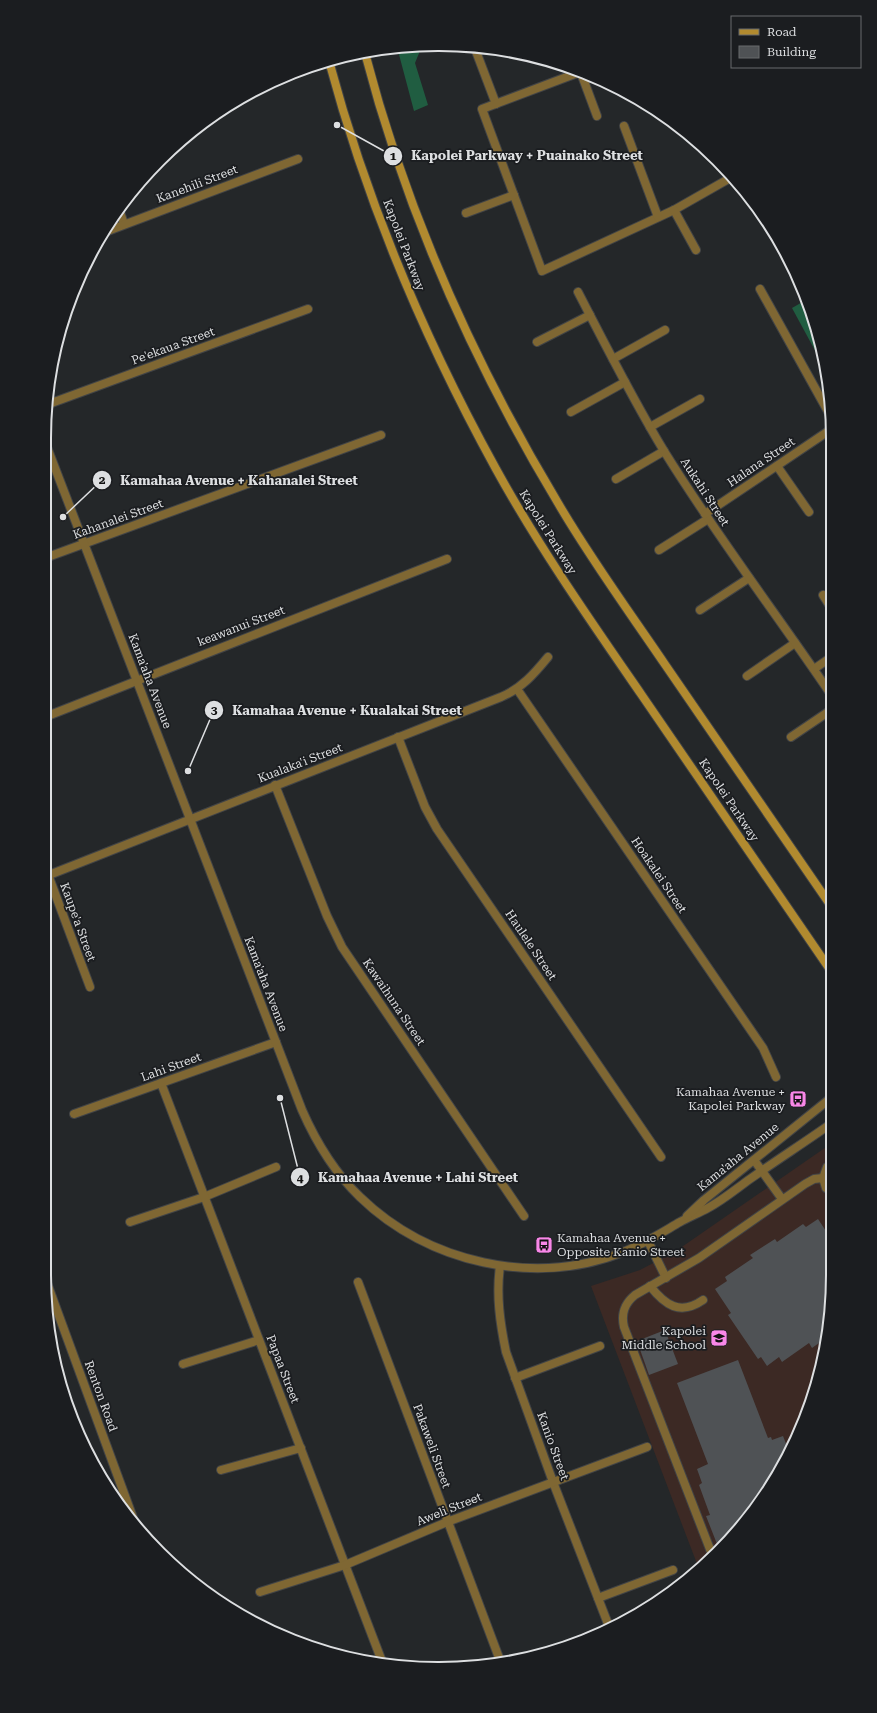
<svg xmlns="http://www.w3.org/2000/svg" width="877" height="1713" font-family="'Roboto Serif',serif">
<rect width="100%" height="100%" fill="#242729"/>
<polygon fill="#3c2924" points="832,1143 832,1300 820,1376 792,1449 766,1494 717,1554 699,1569 591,1286 640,1270 676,1251"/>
<g fill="#205d41">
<polygon points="422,46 415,63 428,105 414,111 397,47"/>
<polygon points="806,300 824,367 792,308"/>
</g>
<g fill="#4f5255">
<polygon points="818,1219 832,1240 832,1300 826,1338 812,1348 809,1343 782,1362 779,1357 767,1366 761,1357 758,1359 728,1315 731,1313 715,1289 727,1281 725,1277 753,1258 750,1255 775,1239 777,1242 803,1224 806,1227"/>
<polygon points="665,1330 678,1364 649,1375 637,1341"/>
<polygon points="738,1360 768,1438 771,1437 772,1440 783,1436 790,1454 766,1494 722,1548 720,1542 717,1544 706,1516 710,1515 699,1485 702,1483 697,1469 708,1464 677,1383"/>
</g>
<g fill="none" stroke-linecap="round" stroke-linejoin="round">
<g stroke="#424446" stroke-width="10">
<g id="service">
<polyline points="474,46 496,104"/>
<polyline points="580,72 482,109 542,271 674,210 732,177"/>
<polyline points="581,73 597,116"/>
<polyline points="624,126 658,217"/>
<polyline points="674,210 696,250"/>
<polyline points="466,213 514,195"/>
<polyline points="537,342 590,315"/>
<polyline points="613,359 665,330"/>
<polyline points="571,412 625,382"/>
<polyline points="650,427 700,399"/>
<polyline points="777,466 809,512"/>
<polyline points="616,479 664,451"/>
<polyline points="659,550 708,519"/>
<polyline points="823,595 830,606"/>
<polyline points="700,610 749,578"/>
<polyline points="747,676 795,643"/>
<polyline points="791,737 831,710"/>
<polyline points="754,1160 782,1199"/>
<polyline points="832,1164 827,1167 823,1178 826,1188 832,1192"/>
<polyline points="130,1222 204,1197 276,1167"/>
<polyline points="648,1241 666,1278"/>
<polyline points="44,1275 136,1526"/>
<path d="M650 1286C665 1305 680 1316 703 1300"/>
<polyline points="183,1364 259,1340"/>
<polyline points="515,1378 600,1346"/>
<polyline points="221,1470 301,1448"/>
<path d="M713 1557 624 1327C621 1314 624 1304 635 1295L699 1258 805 1184 814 1179 823 1178"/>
<polyline points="598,1598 673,1570"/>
</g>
</g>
<g stroke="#424446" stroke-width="10">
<g id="minor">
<polyline points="119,209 124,224"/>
<polyline points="105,232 298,159"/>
<polyline points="760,289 830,415"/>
<path d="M578 292C606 346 633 400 664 451 716 535 775 612 830 693"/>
<polyline points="46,405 308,309"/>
<polyline points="705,514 830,430"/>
<polyline points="45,558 381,435"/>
<polyline points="814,669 830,658"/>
<polyline points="517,689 763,1048 776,1077"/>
<polyline points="45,717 447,559"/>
<polyline points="398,737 425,807 437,829 661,1157"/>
<polyline points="275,785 327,916 342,947 524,1216"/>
<polyline points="44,864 90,987"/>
<path d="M49 875 501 697C522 688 534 674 548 657"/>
<polyline points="161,1083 383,1664"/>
<polyline points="74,1114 276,1042"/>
<path d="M500 1266C496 1295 500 1323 506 1352L553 1482 610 1629"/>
<polyline points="358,1282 501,1663"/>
<polyline points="260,1592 345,1565 447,1522 647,1447"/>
</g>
</g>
<g stroke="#424446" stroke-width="10">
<g id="tertiary">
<path d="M45 442 302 1110C316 1142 334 1172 360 1197 428 1263 534 1287 623 1252 644 1244 661 1233 680 1222 689 1217 699 1213 708 1208 723 1200 736 1189 750 1179 777 1160 805 1142 832 1123"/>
<polyline points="687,1216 704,1200 832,1097"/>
</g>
</g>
<g stroke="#424446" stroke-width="10">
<g id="secondary">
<path d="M365 53C406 211 474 363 558 503 590 558 628 610 664 663 720 744 775 825 831 906"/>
<path d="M329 61C367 203 425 340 496 469 539 547 590 620 641 694 704 786 768 878 831 971"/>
</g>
</g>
<use href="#service" stroke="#7f6733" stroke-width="8"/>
<use href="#minor" stroke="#7f6733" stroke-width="8"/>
<use href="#tertiary" stroke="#7f6733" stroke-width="8"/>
<use href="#secondary" stroke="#b18a2f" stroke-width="8"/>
</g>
<defs>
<g id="bus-square" transform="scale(0.9)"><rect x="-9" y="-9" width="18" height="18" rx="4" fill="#f987e8" stroke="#1b1d20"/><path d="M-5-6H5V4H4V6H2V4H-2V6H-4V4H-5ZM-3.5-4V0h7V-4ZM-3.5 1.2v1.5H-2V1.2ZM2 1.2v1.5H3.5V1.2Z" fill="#111"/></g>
<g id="school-square" transform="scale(0.9)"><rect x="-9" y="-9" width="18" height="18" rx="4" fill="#f987e8" stroke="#1b1d20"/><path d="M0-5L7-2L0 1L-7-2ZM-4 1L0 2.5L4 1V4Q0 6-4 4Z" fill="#111"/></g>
</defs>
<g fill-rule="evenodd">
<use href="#bus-square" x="798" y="1099"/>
<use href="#bus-square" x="544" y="1245"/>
<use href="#school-square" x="719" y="1338"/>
</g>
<g text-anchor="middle" stroke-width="3.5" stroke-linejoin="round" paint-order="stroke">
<g font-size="12" fill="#dddfe1" stroke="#1b1d20">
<text transform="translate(197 184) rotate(-21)" y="4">Kanehili Street</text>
<text transform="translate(404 245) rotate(69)" y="4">Kapolei Parkway</text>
<text transform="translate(173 346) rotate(-20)" y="4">Pe'ekaua Street</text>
<text transform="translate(761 462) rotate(-34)" y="4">Halana Street</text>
<text transform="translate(705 492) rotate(57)" y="4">Aukahi Street</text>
<text transform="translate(118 519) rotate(-20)" y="4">Kahanalei Street</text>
<text transform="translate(548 532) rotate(58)" y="4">Kapolei Parkway</text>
<text transform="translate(241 626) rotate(-21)" y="4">keawanui Street</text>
<text transform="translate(150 681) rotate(69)" y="4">Kama'aha Avenue</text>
<text transform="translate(300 763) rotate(-21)" y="4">Kualaka'i Street</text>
<text transform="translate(729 800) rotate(56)" y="4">Kapolei Parkway</text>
<text transform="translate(659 875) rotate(56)" y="4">Hoakalei Street</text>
<text transform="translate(78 922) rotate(70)" y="4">Kaupe'a Street</text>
<text transform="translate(531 945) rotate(56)" y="4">Haulele Street</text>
<text transform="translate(266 984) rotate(69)" y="4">Kama'aha Avenue</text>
<text transform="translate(394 1002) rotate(56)" y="4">Kawaihuna Street</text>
<text transform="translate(171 1067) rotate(-20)" y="4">Lahi Street</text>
<text transform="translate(738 1157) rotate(-39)" y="4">Kama'aha Avenue</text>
<text transform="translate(283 1369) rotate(69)" y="4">Papaa Street</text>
<text transform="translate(101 1396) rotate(70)" y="4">Renton Road</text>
<text transform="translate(432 1446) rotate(70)" y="4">Pakaweli Street</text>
<text transform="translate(553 1446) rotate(70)" y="4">Kanio Street</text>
<text transform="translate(449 1509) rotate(-22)" y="4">Aweli Street</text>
</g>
<g font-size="12" fill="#dddfe1" stroke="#1b1d20" text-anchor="end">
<text x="785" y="1096">Kamahaa Avenue +<tspan x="785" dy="14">Kapolei Parkway</tspan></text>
<text x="557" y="1242" text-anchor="start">Kamahaa Avenue +<tspan x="557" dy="14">Opposite Kanio Street</tspan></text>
<text x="706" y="1335">Kapolei<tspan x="706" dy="14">Middle School</tspan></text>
</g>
</g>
<path d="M0 0H877V1713H0ZM438 51H439A387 387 0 0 1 826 438V1275A387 387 0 0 1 439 1662H438A387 387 0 0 1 51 1275V438A387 387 0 0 1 438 51Z" fill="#1b1d20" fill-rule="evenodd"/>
<path fill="none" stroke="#dddfe1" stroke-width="2" d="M438 51H439A387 387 0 0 1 826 438V1275A387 387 0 0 1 439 1662H438A387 387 0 0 1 51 1275V438A387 387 0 0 1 438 51Z"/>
<path fill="none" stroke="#dddfe1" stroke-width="1.5" d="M337 125L393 156M63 517L102 480M188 771L214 710M280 1098L300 1177"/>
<g fill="#dddfe1" stroke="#1b1d20" stroke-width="1.5">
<circle cx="337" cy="125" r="4"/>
<circle cx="63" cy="517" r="4"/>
<circle cx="188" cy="771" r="4"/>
<circle cx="280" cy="1098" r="4"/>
<circle cx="393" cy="156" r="10"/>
<circle cx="102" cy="480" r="10"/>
<circle cx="214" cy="710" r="10"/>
<circle cx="300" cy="1177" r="10"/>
</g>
<g font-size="12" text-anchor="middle" font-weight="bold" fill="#111">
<text x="393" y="160">1</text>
<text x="102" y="484">2</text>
<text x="214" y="714">3</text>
<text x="300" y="1182">4</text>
</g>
<g font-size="13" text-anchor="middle" font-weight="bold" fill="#dddfe1" stroke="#1b1d20" stroke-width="3.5" stroke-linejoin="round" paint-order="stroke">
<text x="527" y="160">Kapolei Parkway + Puainako Street</text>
<text x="239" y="485">Kamahaa Avenue + Kahanalei Street</text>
<text x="347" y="715">Kamahaa Avenue + Kualakai Street</text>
<text x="418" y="1182">Kamahaa Avenue + Lahi Street</text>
</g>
<rect x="731" y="16" width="130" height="52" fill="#1b1d20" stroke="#696b6d"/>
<rect x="739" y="29" width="20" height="6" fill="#b18a2f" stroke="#696b6d"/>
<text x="767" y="36" font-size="12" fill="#dddfe1">Road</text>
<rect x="739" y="46" width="20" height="12" fill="#4f5255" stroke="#696b6d"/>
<text x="767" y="56" font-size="12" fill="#dddfe1">Building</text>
</svg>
